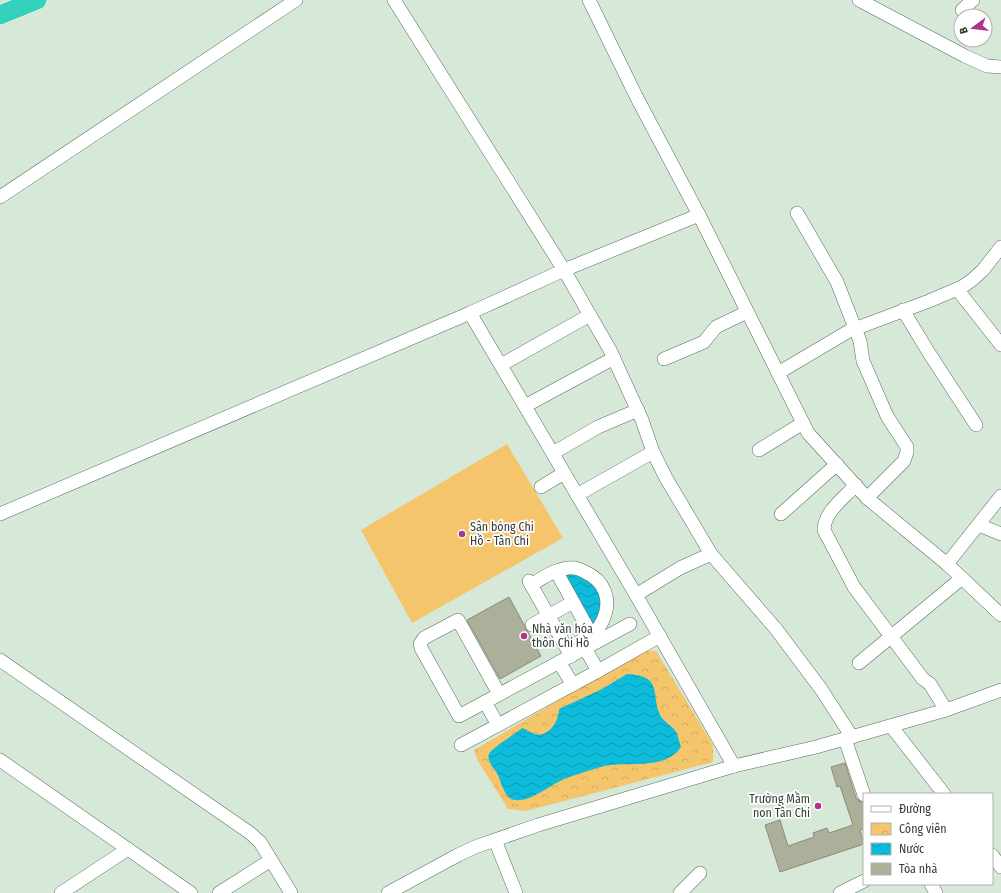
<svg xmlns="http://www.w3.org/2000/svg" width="1001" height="893" font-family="'Fira Sans Condensed',sans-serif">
<defs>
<pattern id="park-crowns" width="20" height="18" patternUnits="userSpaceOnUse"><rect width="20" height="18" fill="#f5c56c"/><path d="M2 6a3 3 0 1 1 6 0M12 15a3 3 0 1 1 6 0" fill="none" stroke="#d3aa5e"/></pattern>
<pattern id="water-waves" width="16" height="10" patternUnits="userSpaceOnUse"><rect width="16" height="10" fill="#0cbcda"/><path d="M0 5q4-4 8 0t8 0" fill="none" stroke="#0d9ab2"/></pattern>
</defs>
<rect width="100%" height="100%" fill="#d6e9d8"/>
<polygon fill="#f5c56c" points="507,444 563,538 412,623 361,530"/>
<polygon fill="url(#park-crowns)" points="643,651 656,651 713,745 713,762 526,811 508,809 478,761 474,750"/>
<g fill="url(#water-waves)">
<path d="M562 574C577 574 593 578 599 594 600 596 602 600 602 603 602 610 596 620 593 626Z"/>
<path d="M627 674C666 676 649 697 662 718 665 722 670 725 674 729 678 734 679 741 681 747 664 771 629 761 604 766 590 770 577 774 564 779 551 785 539 795 526 799 522 800 515 801 511 799 504 794 501 783 498 775 495 769 486 761 489 754 491 748 516 734 522 728 526 729 530 732 534 734 549 738 559 721 559 709L602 689Z"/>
</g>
<g fill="#acb09a" stroke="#898c78">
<polygon points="509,597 541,656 500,679 467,620"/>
<polygon points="845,763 856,798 859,801 864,803 864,829 860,830 864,844 780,872 765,825 780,820 788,846 814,837 813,833 827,828 829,833 853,825 840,786 837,787 831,767"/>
</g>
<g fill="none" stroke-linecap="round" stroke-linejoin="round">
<g stroke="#5b6c5d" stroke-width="14">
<g id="minor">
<polyline points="589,0 637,98 699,215 564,270 610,350 642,420 653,452 666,478 711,554 776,629 821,689 852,737"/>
<polyline points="859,0 965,56 987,66 1001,67"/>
<polyline points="962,10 973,0"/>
<polyline points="0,197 296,0"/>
<polyline points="797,213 837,282 860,341 863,361 887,416 907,447 907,452 904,461 867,498"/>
<polyline points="699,215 778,373 849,331 929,301 962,287 972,280 983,270 1001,247"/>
<polyline points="957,289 1001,345"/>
<polyline points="903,310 929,353 976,425"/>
<polyline points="470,313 636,595 734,766"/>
<polyline points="664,359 704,342 716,327 747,312"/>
<polyline points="501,365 590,315"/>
<polyline points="778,373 808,433 867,498 947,564 1001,615"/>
<polyline points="525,406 614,358"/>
<polyline points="759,450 803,423"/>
<polyline points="553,453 598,427 638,410"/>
<path d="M856 485C844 498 824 512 824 530L854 587 923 679 930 684 946 710"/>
<polyline points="541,487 564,473"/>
<polyline points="577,495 653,452"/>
<polyline points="0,514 470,313 564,270 394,0"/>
<polyline points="781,514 837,464"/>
<polyline points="979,525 1001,534"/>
<polyline points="947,564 1001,496"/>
<polyline points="556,571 591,634"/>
<polyline points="529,581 571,656"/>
<path d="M531 585C542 578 554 570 568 568 574 567 580 569 585 572 605 581 612 600 603 620 601 624 599 628 596 631 589 638 576 643 567 648"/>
<polyline points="636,595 680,568 711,554"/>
<polyline points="532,625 573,602"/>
<polyline points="585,648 598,671"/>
<polyline points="0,660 250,833 260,842 291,893"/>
<polyline points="559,662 573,685"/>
<polyline points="859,663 962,578"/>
<polyline points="485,702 459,716 421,648 420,644 424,638 458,620 499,694"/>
<polyline points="498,725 485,702 630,624"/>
<polyline points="891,726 944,794"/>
<polyline points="845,739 864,795"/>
<polyline points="461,745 598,671 660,636"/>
<polyline points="0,760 191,893"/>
<polyline points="495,840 516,893"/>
<polyline points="992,855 1001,867"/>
<polyline points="931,884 936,893"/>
<polyline points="61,893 128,849"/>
<polyline points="219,893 271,860"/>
<polyline points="388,893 458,855 475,847 538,825 734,766 816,747 946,710 1001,690"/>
<polyline points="680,893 700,873"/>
<polyline points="840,893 864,881"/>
</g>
</g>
<g stroke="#fff" stroke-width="20">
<polyline id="highway" points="0,15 37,0"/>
</g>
<use href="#minor" stroke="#fff" stroke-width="13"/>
<use href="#highway" stroke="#34d1bc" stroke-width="19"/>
</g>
<g fill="#ae3589" stroke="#fff" stroke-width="1.5">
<circle cx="462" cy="534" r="4"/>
<circle cx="524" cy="636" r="4"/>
<circle cx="818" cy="806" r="4"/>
</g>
<g text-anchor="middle" stroke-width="3.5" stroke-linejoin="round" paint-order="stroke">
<g font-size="12" fill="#353c35" stroke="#fff" text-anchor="start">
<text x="470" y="531">Sân bóng Chi<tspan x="470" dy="14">Hồ - Tân Chi</tspan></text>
<text x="532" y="633">Nhà văn hóa<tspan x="532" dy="14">thôn Chi Hồ</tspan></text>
<text x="810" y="803" text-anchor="end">Trường Mầm<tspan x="810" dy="14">non Tân Chi</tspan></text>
</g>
</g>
<rect x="863" y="793" width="130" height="92" fill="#ffffff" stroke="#aeb1ae"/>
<rect x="871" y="806" width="20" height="6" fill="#ffffff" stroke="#aeb1ae"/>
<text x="899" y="813" font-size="12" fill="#353c35">Đường</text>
<rect x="871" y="823" width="20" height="12" fill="url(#park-crowns)" stroke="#aeb1ae"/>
<text x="899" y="833" font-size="12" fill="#353c35">Công viên</text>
<rect x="871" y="843" width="20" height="12" fill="url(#water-waves)" stroke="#aeb1ae"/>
<text x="899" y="853" font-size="12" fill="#353c35">Nước</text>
<rect x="871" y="863" width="20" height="12" fill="#acb09a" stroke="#aeb1ae"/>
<text x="899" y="873" font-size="12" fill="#353c35">Tòa nhà</text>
<g transform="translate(973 28) rotate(255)"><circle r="19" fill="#ffffff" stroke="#aeb1ae"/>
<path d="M0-3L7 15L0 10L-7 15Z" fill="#ae3589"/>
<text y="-6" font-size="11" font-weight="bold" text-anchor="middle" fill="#353c35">B</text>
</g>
</svg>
